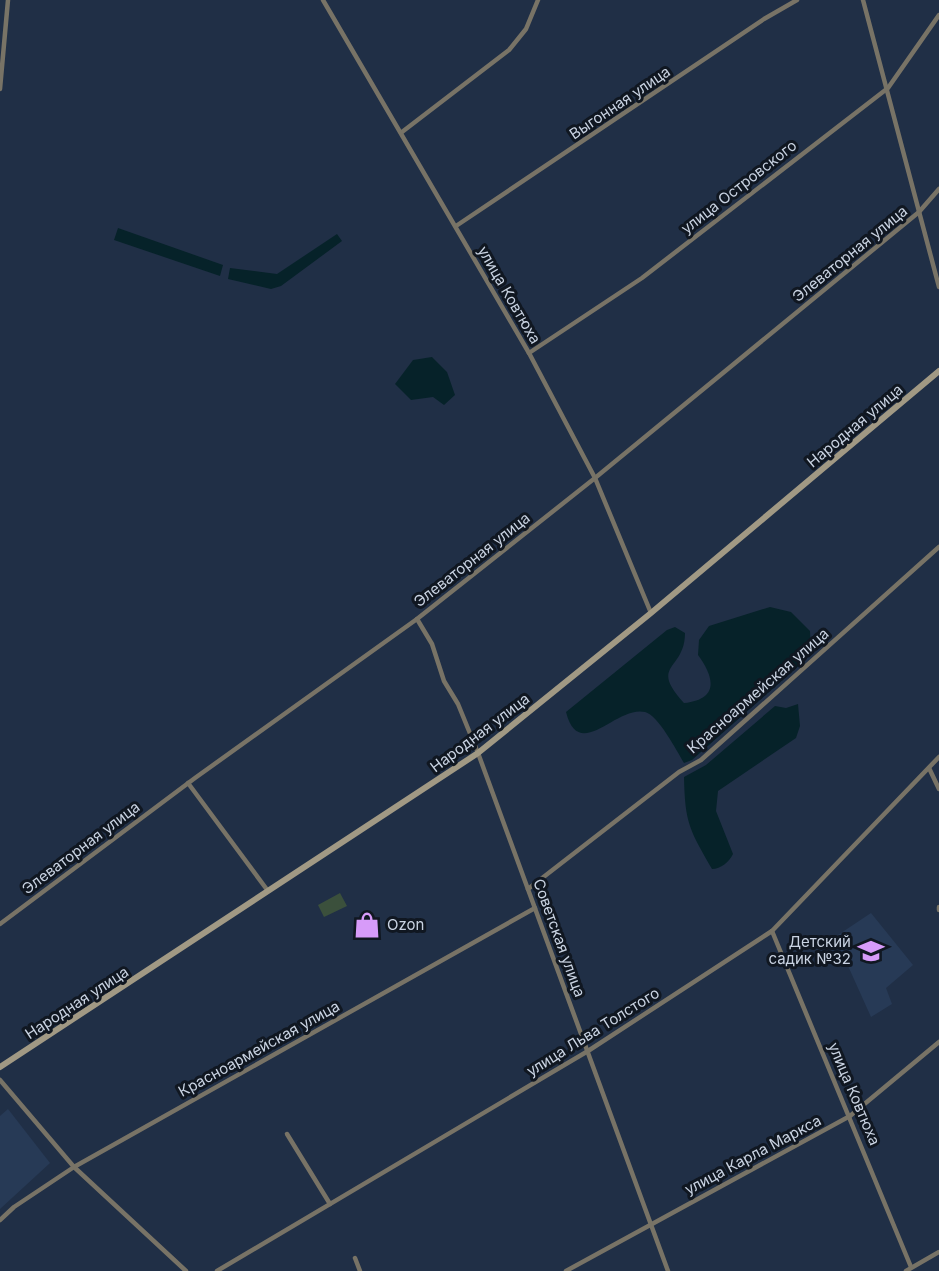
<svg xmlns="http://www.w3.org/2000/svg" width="939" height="1271" font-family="Inter,sans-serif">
<rect width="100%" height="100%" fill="#202f46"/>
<g fill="#273a56">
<polygon points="871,913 913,965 886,988 892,1004 871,1017 835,937"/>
<polygon points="8,1109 50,1163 0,1209 0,1116"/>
</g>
<polygon fill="#3b503c" points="340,893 347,906 324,917 318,905"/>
<g fill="#062229">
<polygon points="118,228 223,265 220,276 114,240"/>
<polygon points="337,234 342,241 281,286 271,289 228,279 230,268 277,274"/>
<polygon points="432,357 447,372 455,395 444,405 433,397 411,400 395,384 413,360"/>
<path d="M770 607 791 612 810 631 811 650 803 662 692 760 684 763C677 751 658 715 645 712 616 705 579 763 566 712L667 630 675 627 685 633C685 671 648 664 684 703 720 699 714 677 698 655L699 640 709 626Z"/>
<path d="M798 704 800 726 796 738 718 791 716 811 733 854C729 862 721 869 712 869 689 829 685 823 684 777L706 765 775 706 786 708Z"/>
</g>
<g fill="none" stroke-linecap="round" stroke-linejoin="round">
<g stroke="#787366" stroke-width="4.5">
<polyline points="323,0 529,353 595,478 651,613"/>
<polyline points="863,0 939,287"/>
<polyline points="0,89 8,0"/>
<polyline points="402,132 509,50 526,29 538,0"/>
<polyline points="456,226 764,19 797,0"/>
<polyline points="529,353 642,278 888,88 939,15"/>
<polyline points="417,619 432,644 444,681 458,704 478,753 668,1271"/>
<polyline points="929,768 939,789"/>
<polyline points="188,783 268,891"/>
<polyline points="528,889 679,772 701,760 939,547"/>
<polyline points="939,907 939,910"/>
<polyline points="0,924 195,778 417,619 595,478 919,212 939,189"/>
<polyline points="772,931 911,1267"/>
<polyline points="0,1080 74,1167 186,1271"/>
<polyline points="287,1134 330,1204"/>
<polyline points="0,1220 14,1207 74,1167 535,908"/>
<polyline points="355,1258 360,1271"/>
<polyline points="217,1271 588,1051 772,931 939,757"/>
<polyline points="566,1271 850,1116 939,1042"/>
<polyline points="906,1271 939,1252"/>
</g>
<polyline stroke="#a19984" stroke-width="6" points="0,1067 478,753 651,613 939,371"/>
</g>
<defs>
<g id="shop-bare" transform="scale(2.07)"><path d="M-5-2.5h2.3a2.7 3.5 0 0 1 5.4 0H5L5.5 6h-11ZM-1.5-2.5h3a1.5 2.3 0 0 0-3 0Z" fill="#d79bf9" stroke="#101721" stroke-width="2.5" paint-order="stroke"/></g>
<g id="school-bare" transform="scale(2.07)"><path d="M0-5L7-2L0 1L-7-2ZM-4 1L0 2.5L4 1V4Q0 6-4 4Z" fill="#d79bf9" stroke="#101721" stroke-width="2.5" paint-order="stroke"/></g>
</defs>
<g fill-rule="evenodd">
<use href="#shop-bare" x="367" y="925"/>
<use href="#school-bare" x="871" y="951"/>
</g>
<g text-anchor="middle" stroke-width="6" stroke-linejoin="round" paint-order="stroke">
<g font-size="15" fill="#c9d3e2" stroke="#101721">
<text transform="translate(620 103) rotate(-34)" y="5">Выгонная улица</text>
<text transform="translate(739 187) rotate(-38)" y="5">улица Островского</text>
<text transform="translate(850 254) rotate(-39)" y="5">Элеваторная улица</text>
<text transform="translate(509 295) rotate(60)" y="5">улица Ковтюха</text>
<text transform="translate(855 426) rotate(-40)" y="5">Народная улица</text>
<text transform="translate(472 560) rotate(-38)" y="5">Элеваторная улица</text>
<text transform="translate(758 691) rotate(-41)" y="5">Красноармейская улица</text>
<text transform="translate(480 733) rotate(-37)" y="5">Народная улица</text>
<text transform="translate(81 848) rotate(-37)" y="5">Элеваторная улица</text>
<text transform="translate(559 938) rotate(70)" y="5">Советская улица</text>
<text transform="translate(77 1003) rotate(-33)" y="5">Народная улица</text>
<text transform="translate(593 1032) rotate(-32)" y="5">улица Льва Толстого</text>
<text transform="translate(259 1049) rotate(-29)" y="5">Красноармейская улица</text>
<text transform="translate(854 1094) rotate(67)" y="5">улица Ковтюха</text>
<text transform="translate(753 1155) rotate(-28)" y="5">улица Карла Маркса</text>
</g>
<g font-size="15" fill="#c9d3e2" stroke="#101721" text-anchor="start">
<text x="387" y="930">Ozon</text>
<text x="851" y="947" text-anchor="end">Детский<tspan x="851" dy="17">садик №32</tspan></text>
</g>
</g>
</svg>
